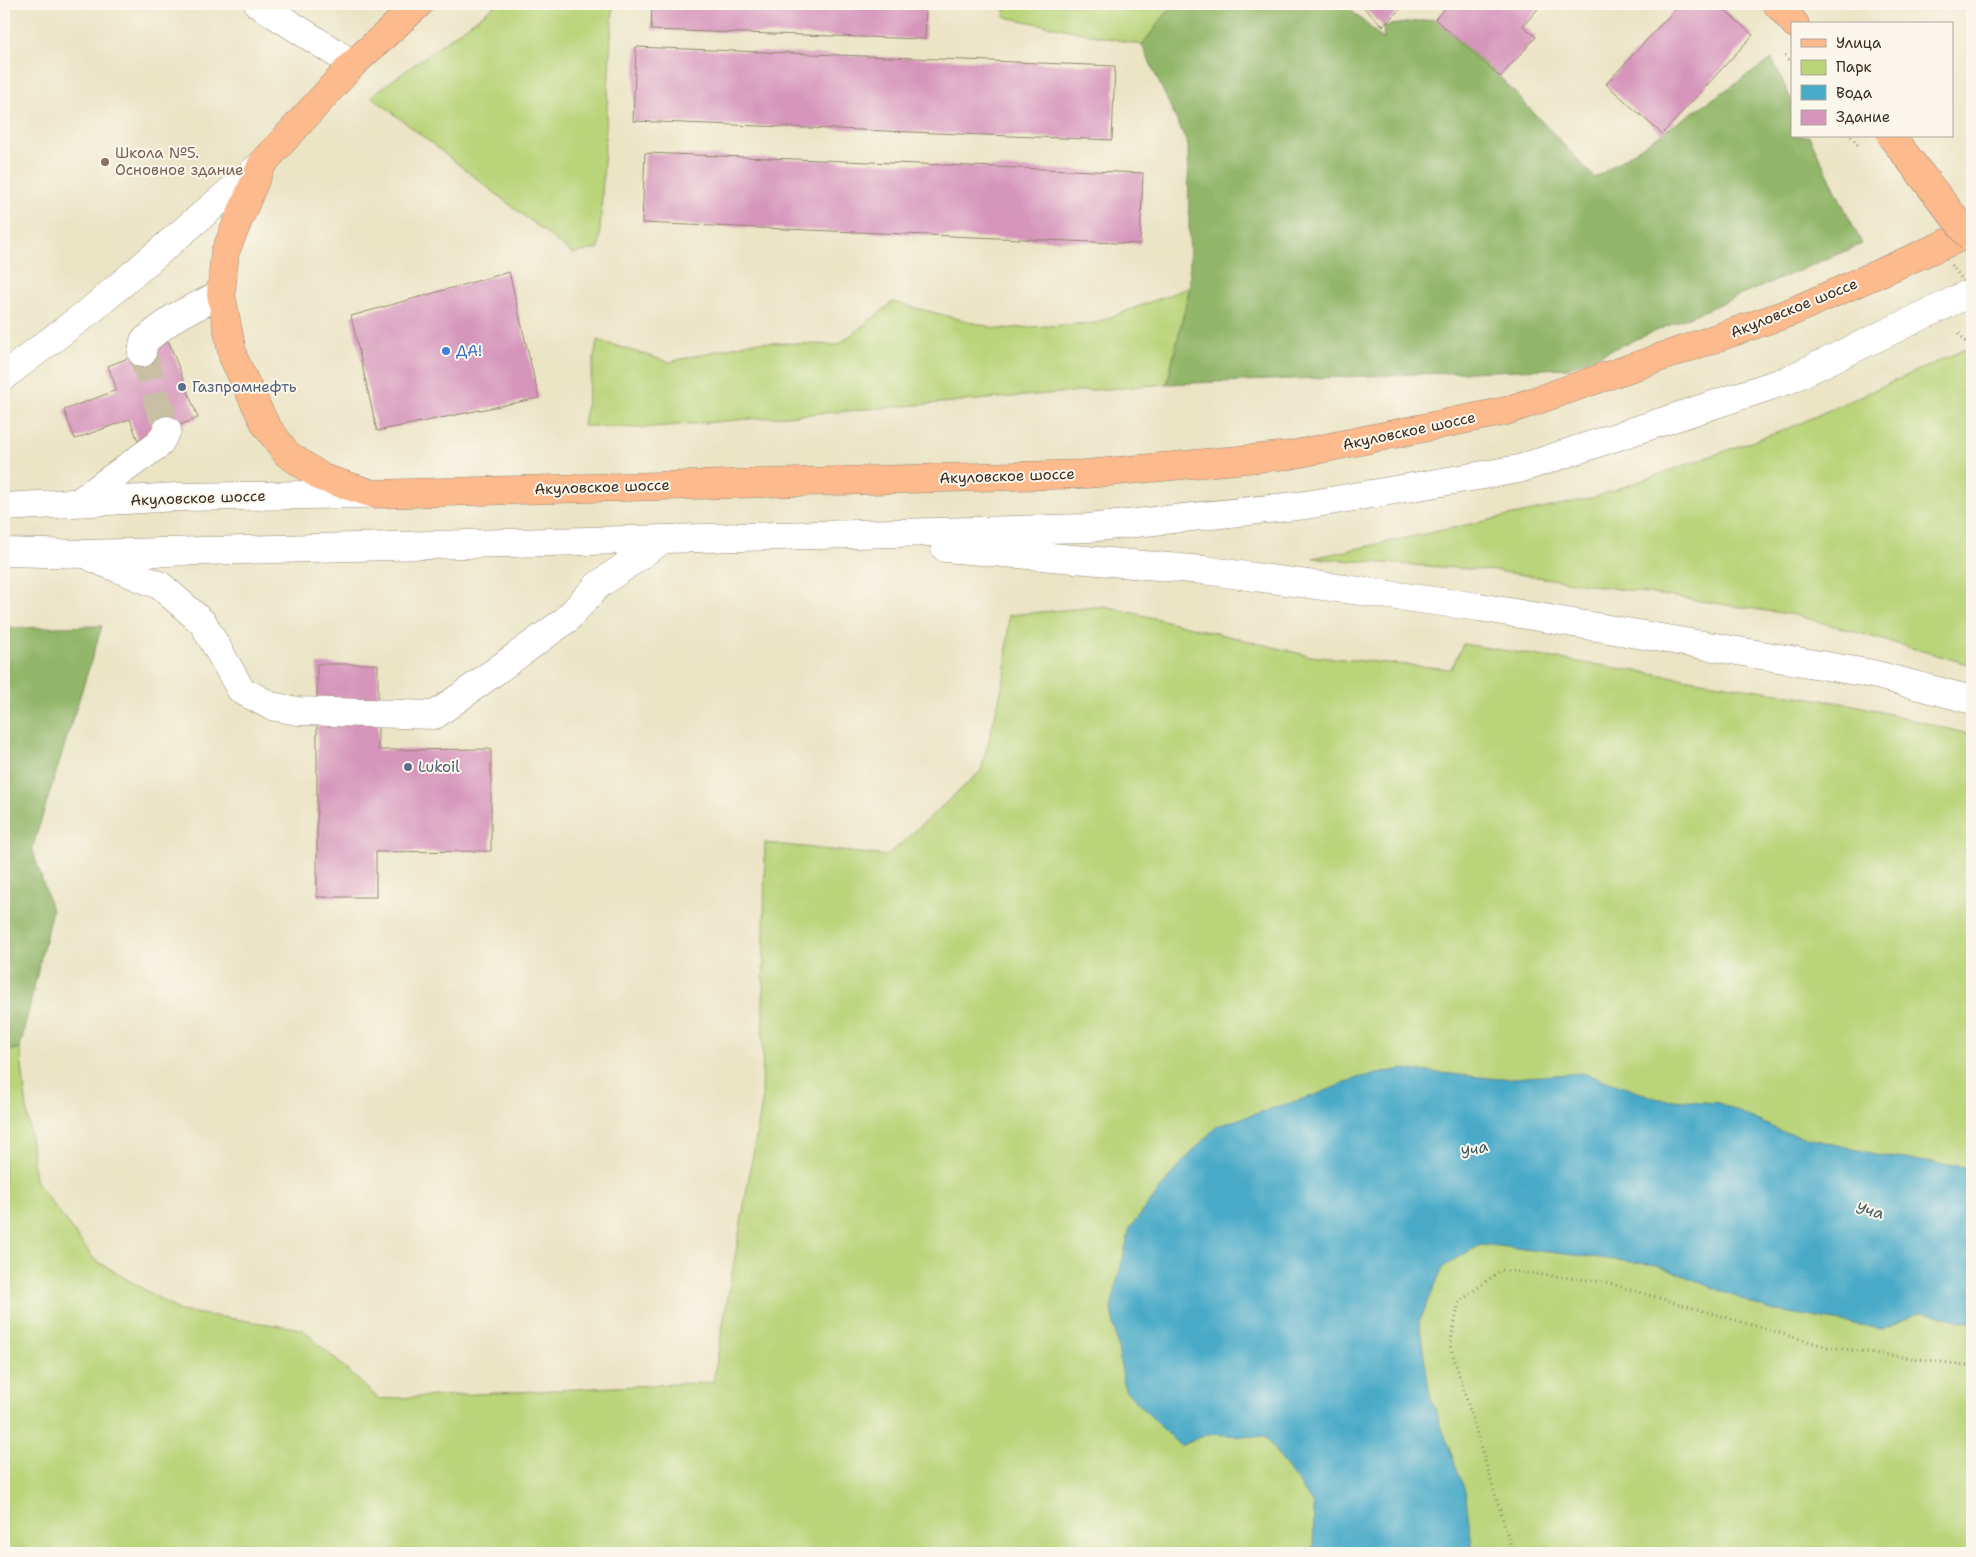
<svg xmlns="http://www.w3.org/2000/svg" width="1976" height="1557" font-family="'Shantell Sans',sans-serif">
<rect width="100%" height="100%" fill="#fbf7ec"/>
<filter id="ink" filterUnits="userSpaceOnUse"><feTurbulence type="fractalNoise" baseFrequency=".02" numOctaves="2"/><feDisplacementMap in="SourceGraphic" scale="10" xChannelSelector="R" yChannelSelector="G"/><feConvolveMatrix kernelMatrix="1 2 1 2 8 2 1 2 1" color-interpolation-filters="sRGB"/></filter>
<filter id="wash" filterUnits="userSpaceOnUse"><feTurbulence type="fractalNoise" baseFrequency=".0096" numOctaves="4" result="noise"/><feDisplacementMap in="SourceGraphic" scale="20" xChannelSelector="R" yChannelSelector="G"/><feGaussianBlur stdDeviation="1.12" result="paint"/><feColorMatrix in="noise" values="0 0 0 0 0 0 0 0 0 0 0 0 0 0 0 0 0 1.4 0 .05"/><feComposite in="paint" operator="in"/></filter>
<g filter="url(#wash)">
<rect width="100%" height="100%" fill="#ebe4c5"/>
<g fill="#b9d479" stroke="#7a7f4c">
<polygon points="497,4 613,4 599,248 573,254 371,96"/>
<polygon points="1005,4 1173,4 1142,45 1005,17"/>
<polygon points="1190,287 1167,384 643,428 583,426 597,340 669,362 754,342 838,345 893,302 998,329 1095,323"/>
<polygon points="1970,347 1972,349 1972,665 1795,615 1497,571 1313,558 1592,498 1787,429"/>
<polygon points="1105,606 1310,656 1451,669 1463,644 1855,705 1972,735 1972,1553 4,1553 4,1052 20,1048 35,1180 94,1259 180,1311 302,1329 379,1399 713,1382 762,1103 765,843 887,856 981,771 1005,676 1009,615"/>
</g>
<g fill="#92b669" stroke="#667044">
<polygon points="1173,4 1344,4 1384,40 1383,26 1435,19 1500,77 1595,178 1772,59 1792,101 1792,136 1809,136 1862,244 1568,368 1167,384 1190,287 1188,145 1142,45"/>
<polygon points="102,626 32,849 52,910 20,1048 4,1052 4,628"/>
</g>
<polygon fill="#49aac8" stroke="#426a73" points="1402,1069 1499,1079 1583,1073 1659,1099 1719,1103 1783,1132 1883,1156 1972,1168 1972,1323 1922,1312 1882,1329 1766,1309 1657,1265 1481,1244 1443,1267 1419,1323 1430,1395 1465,1491 1473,1553 1313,1553 1314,1505 1265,1437 1208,1434 1180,1446 1125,1390 1111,1308 1130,1228 1177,1168 1217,1126 1318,1094 1357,1078"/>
<g id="blocks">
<g fill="#d695bb">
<polygon points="652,4 926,4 925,39 651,30"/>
<polygon points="1360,4 1405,4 1383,26"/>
<polygon points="1449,4 1542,4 1523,26 1536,37 1500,77 1435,19"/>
<polygon points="1680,4 1718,4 1753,35 1662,134 1606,84"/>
<polygon points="636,47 1115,66 1112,140 633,121"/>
<polygon points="645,153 1143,173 1140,244 642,223"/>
<polygon points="509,272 539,398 377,431 351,316"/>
<polygon points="169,342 198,418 138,441 130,419 75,439 64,410 117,390 108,366"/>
<polygon points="317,664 378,664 378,750 491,749 491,851 376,852 376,897 317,897"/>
</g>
</g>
</g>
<g filter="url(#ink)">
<use href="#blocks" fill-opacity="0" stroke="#938772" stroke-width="1"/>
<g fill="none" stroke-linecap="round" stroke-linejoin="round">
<polyline stroke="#c8bfa4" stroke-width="28" stroke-dasharray="28 14" stroke-linecap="butt" points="142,353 167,430"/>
<g stroke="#938772" stroke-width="29">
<g id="minor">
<polyline points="258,4 353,64"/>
<polyline points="142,353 144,341 175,317 221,294"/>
<polyline points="4,376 91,310 262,164"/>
<polyline points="79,502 159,444 167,430"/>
<polyline points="4,507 177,497 367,494"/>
<polyline points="945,548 1203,570 1479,607 1873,674 1972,700"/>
<polyline points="4,552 84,554 1088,528 1306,505 1519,469 1788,380 1972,292"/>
<polyline points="93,558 161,586 203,623 241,690 271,706 298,711 435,715 566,620 597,586 662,540"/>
</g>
</g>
<g stroke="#938772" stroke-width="29">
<g id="major">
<polyline points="419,4 353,64 262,164 225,252 221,294 233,357 265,424 287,454 323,478 374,494 1086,474 1291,455 1506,411 1791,312 1972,232"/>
<polyline points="1777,4 1795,24"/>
</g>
</g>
<g stroke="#938772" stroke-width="3" stroke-dasharray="1 4" stroke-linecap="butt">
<polyline points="1785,55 1792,64"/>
<polyline points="1959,333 1972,350"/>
<polyline points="1513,1553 1450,1345 1459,1302 1501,1270 1604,1282 1828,1347 1972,1366"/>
</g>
<use href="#minor" stroke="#fff" stroke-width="28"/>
<use href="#major" stroke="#fcba8d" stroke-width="28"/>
<g stroke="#938772" stroke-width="29" stroke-linecap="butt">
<polyline id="major-bridge" points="1891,136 1972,240"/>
</g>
<g stroke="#938772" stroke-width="3" stroke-dasharray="1 4" stroke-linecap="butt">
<polyline points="1851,136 1860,148"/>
<polyline points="1951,265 1972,292"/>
</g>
<use href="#major-bridge" stroke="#fcba8d" stroke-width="28"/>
</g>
</g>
<circle fill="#8d6e63" stroke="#fbf7ec" stroke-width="2" cx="105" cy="162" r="5"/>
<circle fill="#3f7fe0" stroke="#fbf7ec" stroke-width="2" cx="446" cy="351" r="5"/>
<g fill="#5c6f8a" stroke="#fbf7ec" stroke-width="2">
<circle cx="182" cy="387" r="5"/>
<circle cx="408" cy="767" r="5"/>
</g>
<g text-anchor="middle" stroke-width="4" stroke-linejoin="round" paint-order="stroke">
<g font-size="15" fill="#785e54" stroke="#fbf7ec" text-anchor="start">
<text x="115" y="158">Школа №5.<tspan x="115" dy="17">Основное здание</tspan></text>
</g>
<g font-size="15" fill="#3b2a1e" stroke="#fbf7ec">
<text transform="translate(1794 308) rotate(-22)" y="5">Акуловское шоссе</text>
<text transform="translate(1409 431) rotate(-12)" y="5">Акуловское шоссе</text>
<text transform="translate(1007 476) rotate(-2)" y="5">Акуловское шоссе</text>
<text transform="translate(602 487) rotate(-2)" y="5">Акуловское шоссе</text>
<text transform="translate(198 498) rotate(-2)" y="5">Акуловское шоссе</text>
</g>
<g font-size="15" fill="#366cbe" stroke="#fbf7ec" text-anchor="start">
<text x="456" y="356">ДА!</text>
</g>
<g font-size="15" fill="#4e5e75" stroke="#fbf7ec" text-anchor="start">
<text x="192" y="392">Газпромнефть</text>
<text x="418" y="772">Lukoil</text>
</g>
<g font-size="16" font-style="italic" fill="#415d62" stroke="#fbf7ec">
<text transform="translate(1474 1149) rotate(-18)" y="6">Уча</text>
<text transform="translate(1870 1210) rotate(13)" y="6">Уча</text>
</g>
</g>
<rect width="1976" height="1557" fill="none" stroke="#fbf7ec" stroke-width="20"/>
<rect x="1791" y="22" width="162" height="115" fill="#fbf7ec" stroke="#aea59a"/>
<rect x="1801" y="39" width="25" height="8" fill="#fcba8d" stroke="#aea59a"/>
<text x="1836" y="48" font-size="15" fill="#3b2a1e">Улица</text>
<rect x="1801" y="60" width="25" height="15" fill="#b9d479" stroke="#aea59a"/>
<text x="1836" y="72" font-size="15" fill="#3b2a1e">Парк</text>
<rect x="1801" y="85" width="25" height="15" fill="#49aac8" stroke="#aea59a"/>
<text x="1836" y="98" font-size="15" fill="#3b2a1e">Вода</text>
<rect x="1801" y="110" width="25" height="15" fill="#d695bb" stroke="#aea59a"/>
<text x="1836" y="122" font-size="15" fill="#3b2a1e">Здание</text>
</svg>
